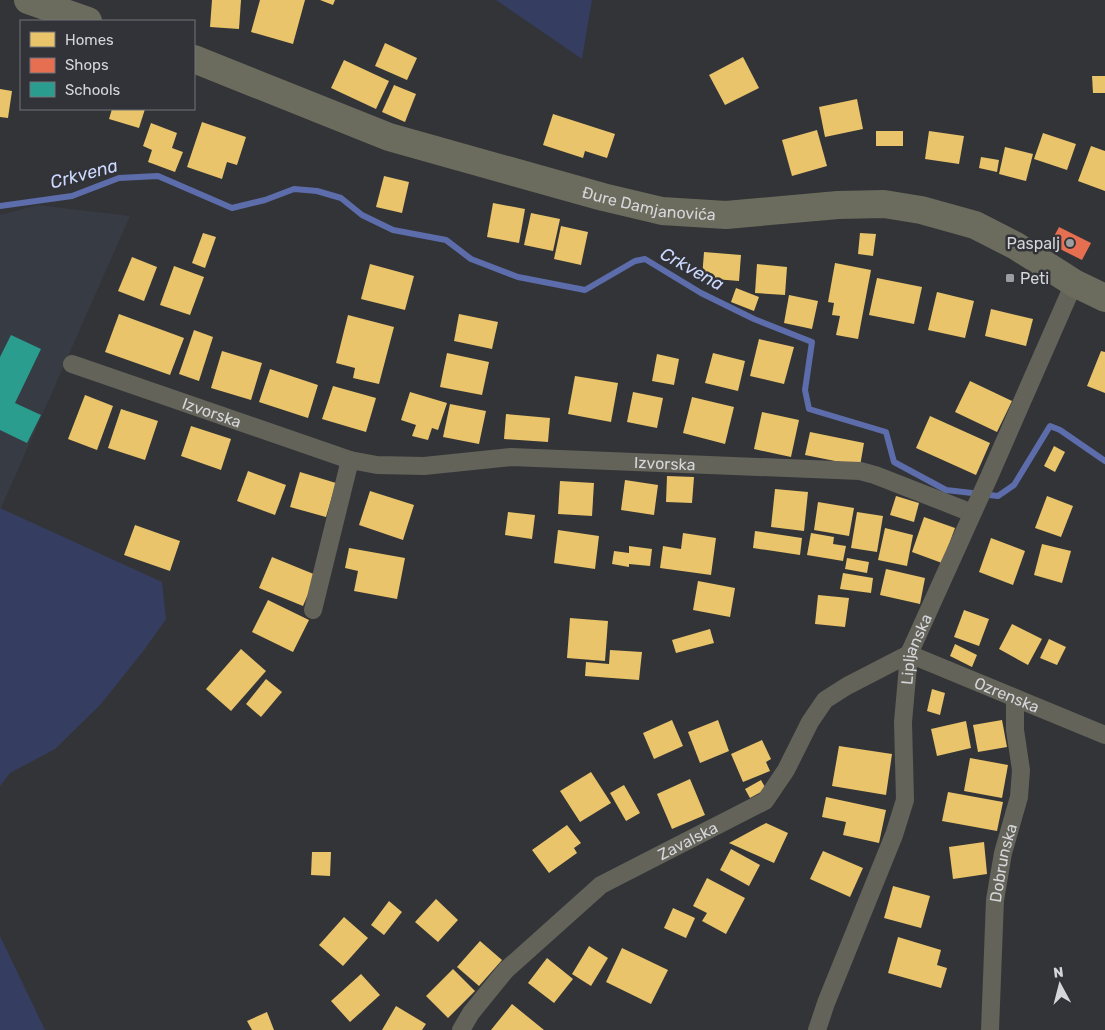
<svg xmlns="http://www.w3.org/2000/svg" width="1105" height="1030" font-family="Rubik,sans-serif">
<rect width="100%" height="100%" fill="#333437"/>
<polygon fill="#373b44" points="38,205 130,216 1,508 0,508 0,215"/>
<g fill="#353e61">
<polygon points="496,0 592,0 582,59"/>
<polygon points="0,508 162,582 166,619 144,650 101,704 55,749 10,773 0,786"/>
<polygon points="0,936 45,1030 0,1030"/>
</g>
<g fill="#e9c46a">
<polygon points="212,0 241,0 239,29 210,27"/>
<polygon points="260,0 305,0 293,44 251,32"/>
<polygon points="320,0 335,0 333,5"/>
<polygon points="385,43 417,58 407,80 375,66"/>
<polygon points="743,57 759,88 725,105 709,75"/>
<polygon points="344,60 389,81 376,109 331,88"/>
<polygon points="1092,76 1105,76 1105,93 1093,93"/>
<polygon points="394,85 416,94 405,122 382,112"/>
<polygon points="0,89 12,91 8,118 0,117"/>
<polygon points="857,99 863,129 825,137 819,107"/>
<polygon points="112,109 145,109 139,128 109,119"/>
<polygon points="553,114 615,134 607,158 585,151 583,158 543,145"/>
<polygon points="202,122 246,137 237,165 227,162 222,179 187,167"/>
<polygon points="151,123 177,133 172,148 183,152 175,172 148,162 152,150 143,146"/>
<polygon points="817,130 827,166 792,176 782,140"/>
<rect x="876" y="131" width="27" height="15"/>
<polygon points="929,131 964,136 959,164 925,159"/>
<polygon points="1043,133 1076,144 1067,170 1034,159"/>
<polygon points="1091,146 1105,151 1105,191 1078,181"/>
<polygon points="1005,147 1033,154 1026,181 999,174"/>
<polygon points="981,157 999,160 997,172 979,168"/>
<polygon points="384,176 409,182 402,213 376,207"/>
<polygon points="493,203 525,209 519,243 487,237"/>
<polygon points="531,213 560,219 553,251 524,245"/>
<polygon points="561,226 588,232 581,265 554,259"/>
<polygon points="203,233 216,237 205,268 192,263"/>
<polygon points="860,233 876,234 873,256 858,254"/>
<polygon points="704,252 741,255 739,281 702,278"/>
<polygon points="132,257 157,267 144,301 118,291"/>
<polygon points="835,263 871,270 858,339 836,335 840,316 832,315 834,303 828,302"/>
<polygon points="370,264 414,276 405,310 361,299"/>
<polygon points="757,264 787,267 785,295 755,293"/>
<polygon points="174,266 204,277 190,315 160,305"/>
<polygon points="877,278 922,287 914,324 869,315"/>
<polygon points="736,288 759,297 754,311 731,302"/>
<polygon points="937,292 974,301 965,338 928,330"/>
<polygon points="789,295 818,301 812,329 784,323"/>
<polygon points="991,309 1033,319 1026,346 985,336"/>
<polygon points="119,314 184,338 170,375 105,352"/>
<polygon points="459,314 498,322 492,349 454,341"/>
<polygon points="348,315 394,327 379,384 353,378 355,368 336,363"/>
<polygon points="194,330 213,337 199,381 179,374"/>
<polygon points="759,339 794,347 784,384 750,376"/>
<polygon points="222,351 262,363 251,400 211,388"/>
<polygon points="1101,351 1105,352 1105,393 1087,386"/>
<polygon points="447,353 489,362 482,395 440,387"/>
<polygon points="713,353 745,361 738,391 705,383"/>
<polygon points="657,354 679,359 674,385 652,381"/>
<polygon points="270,369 318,385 308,418 259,402"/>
<polygon points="575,376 618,383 611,422 568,414"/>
<polygon points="970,381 1012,401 997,432 955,412"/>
<polygon points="333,386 376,398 366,432 322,419"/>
<polygon points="410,392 447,403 438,430 432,428 428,440 412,436 416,425 401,420"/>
<polygon points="633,392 663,398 657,428 627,422"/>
<polygon points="85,395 113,406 97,450 68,439"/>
<polygon points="692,397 734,407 725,444 683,433"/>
<polygon points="450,404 486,411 479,444 443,437"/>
<polygon points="121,409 158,421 145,460 108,448"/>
<polygon points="762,412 799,420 791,457 754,449"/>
<polygon points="506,414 550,418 548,442 504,439"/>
<polygon points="930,416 990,443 976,475 916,448"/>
<polygon points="191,426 231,439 221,470 181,456"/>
<polygon points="810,432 864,443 860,466 805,455"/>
<polygon points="1054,446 1065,452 1055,472 1044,466"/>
<polygon points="248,471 286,485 275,515 237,501"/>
<polygon points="300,472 336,483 326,517 290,507"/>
<polygon points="667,476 694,477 692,503 666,502"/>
<polygon points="625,480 658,485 654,515 621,510"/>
<polygon points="560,481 594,483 592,516 558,514"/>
<polygon points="775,489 808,492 804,531 771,527"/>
<polygon points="370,491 414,505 403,540 359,525"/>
<polygon points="896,496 919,503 914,522 890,515"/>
<polygon points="1047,496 1073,506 1061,537 1035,528"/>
<polygon points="818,502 854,508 849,536 814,530"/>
<polygon points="508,512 535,515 532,539 505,535"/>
<polygon points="857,512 883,516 877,552 851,548"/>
<polygon points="924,517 955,528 942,563 912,552"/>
<polygon points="135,525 180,541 170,571 124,555"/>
<polygon points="885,528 913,535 907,566 878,560"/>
<polygon points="558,530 599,536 595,569 554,563"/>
<polygon points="755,531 802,538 800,555 753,548"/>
<polygon points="683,533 716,538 711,575 660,568 663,546 681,549"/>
<polygon points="811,533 834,537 833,544 846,546 843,561 807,555"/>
<polygon points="991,538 1025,551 1013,585 979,572"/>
<polygon points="1042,544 1071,551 1062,583 1034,575"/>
<polygon points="629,546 652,549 650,566 629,564 629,567 612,564 614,551 629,553"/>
<polygon points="349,548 405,558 397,599 354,591 358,571 345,568"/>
<polygon points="272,557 316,575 303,606 259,588"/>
<polygon points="847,558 869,562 867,573 845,569"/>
<polygon points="886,569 925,578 920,604 880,595"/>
<polygon points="843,573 873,578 871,593 840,589"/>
<polygon points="698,581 735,588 730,617 693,610"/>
<polygon points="818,595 849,598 845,627 815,624"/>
<polygon points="268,600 309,620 293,652 252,632"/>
<polygon points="964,610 989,619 979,646 954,637"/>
<polygon points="570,618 608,621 605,661 567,658"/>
<polygon points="1012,624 1042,639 1028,665 999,649"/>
<polygon points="710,629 714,643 676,653 672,640"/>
<polygon points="1049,639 1066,647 1057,665 1040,658"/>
<polygon points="955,644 977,655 972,667 950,656"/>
<polygon points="241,649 266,671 231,711 206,689"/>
<polygon points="610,650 642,652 639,680 585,676 586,662 609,664"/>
<polygon points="266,679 282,692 261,717 246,704"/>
<polygon points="932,689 945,693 940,715 927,711"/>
<polygon points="672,720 683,746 654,759 643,733"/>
<polygon points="718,720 729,751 700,763 688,732"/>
<polygon points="1002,720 1007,747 978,752 973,725"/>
<polygon points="966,721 971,748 937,756 931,729"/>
<polygon points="762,740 771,759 766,762 770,771 743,782 731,754"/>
<polygon points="839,746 892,754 886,795 832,786"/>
<polygon points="970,758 1008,765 1002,798 964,791"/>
<polygon points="591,772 611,803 580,822 560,791"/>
<polygon points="690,779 705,815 672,829 657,794"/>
<polygon points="761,780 766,789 750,798 745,789"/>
<polygon points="624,785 640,813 626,821 610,793"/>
<polygon points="948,792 1003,802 997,831 942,821"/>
<polygon points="826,797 886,810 879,843 843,835 846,822 822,817"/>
<polygon points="766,823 788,833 774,863 729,843"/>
<polygon points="567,825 581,843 574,848 577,853 549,873 532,850"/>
<polygon points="984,842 987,874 953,879 949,847"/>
<polygon points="731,849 760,865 749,886 720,870"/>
<polygon points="823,851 863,868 850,897 810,879"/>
<polygon points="312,852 331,852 330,876 311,875"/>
<polygon points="707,878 745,898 726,934 702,921 707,913 693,906"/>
<polygon points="893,886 930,896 921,928 884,918"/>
<polygon points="436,899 458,920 438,942 415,922"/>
<polygon points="389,901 402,912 384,935 371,925"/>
<polygon points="673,908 695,918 686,938 664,928"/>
<polygon points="344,917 368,938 343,966 319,945"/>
<polygon points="898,937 941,950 937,965 947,968 941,988 888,973"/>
<polygon points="480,941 502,960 479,986 457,967"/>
<polygon points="589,946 608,958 591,986 572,974"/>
<polygon points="622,948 668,970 651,1004 606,982"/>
<polygon points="547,958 573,979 554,1003 528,983"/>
<polygon points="453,969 475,991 448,1018 426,996"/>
<polygon points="361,974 380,995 350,1022 331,1001"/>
<polygon points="512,1004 544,1030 491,1030"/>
<polygon points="396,1006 426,1024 422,1030 382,1030"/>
<polygon points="267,1012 274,1030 252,1030 247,1021"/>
</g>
<polygon fill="#e76f51" points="1059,227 1091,243 1082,260 1050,244"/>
<polygon fill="#2a9d8f" points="11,335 41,349 15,403 41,415 27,443 0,430 0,357"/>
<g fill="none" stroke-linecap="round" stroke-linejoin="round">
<polyline stroke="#5d6dab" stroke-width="6" points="0,206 72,196 119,178 158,176 232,208 265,200 294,189 317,191 341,198 362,215 393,230 446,240 471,259 518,277 585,290 635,261 645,259 701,293 754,319 812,342 805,390 809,409 886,432 894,462 946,490 998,496 1014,485 1050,426 1060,430 1105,461"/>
<g stroke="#63635a" stroke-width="18">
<path id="s1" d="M72 364 350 460 377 465 424 466 511 457 860 471 875 475 972 513"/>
<polyline points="313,610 350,460"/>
<path id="s2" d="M909 654 1105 735"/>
<path id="s3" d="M461 1030 471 1013 506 970 601 885 765 801 786 770 810 722 825 700 847 686 909 654"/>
<path id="s4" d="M817 1030 826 1003 894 835 905 800 903 722 909 654 989 477 1074 283"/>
<path id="s5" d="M990 1030 995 900 1003 853 1019 797 1021 770 1015 730V698"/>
</g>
<g stroke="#6c6c5e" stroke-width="28">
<polyline points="28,0 88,21"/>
<path id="s6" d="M194 59 389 137 603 197 662 211 726 215 838 205 884 204 921 210 975 225 1016 246 1074 283 1105 298"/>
</g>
</g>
<g fill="#9c9da0" stroke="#323338" stroke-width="2">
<circle cx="1070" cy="243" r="5"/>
<rect x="1005" y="273" width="10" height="10" rx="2.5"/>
</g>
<g text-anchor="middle" stroke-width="5" stroke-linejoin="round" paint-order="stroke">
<g font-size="16" fill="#d5d6d9" stroke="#323338">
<text dy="6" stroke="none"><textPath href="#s6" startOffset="479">Đure Damjanovića</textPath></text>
<text dy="6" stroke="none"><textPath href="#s1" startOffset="148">Izvorska</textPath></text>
<text dy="6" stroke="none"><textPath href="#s1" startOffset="610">Izvorska</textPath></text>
<text dy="6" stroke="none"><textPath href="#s4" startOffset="399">Lipljanska</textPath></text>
<text dy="6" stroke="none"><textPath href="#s2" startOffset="106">Ozrenska</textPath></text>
<text dy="6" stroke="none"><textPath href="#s3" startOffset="300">Zavalska</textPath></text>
<text dy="6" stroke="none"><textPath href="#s5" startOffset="168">Dobrunska</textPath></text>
</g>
<g font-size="16" fill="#d5d6d9" stroke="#323338" text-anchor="end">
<text x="1060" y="249">Paspalj</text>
<text x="1020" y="284" text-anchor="start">Peti</text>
</g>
<g font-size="18" font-style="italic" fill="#ccd8fe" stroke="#323338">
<text transform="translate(84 174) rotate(-15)" y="6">Crkvena</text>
<text transform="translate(692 269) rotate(29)" y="6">Crkvena</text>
</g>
</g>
<rect x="20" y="20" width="175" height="90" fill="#323338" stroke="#737478"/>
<rect x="30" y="32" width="25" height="15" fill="#e9c46a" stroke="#737478"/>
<text x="65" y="45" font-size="15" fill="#d5d6d9">Homes</text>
<rect x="30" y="58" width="25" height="15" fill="#e76f51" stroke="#737478"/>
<text x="65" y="70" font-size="15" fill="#d5d6d9">Shops</text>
<rect x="30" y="82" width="25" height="15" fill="#2a9d8f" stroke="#737478"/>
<text x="65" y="95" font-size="15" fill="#d5d6d9">Schools</text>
<g transform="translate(1060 985) rotate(353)" stroke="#323338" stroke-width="4" paint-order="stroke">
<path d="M0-4L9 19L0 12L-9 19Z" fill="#d5d6d9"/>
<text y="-8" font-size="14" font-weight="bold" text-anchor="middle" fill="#d5d6d9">N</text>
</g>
</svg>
